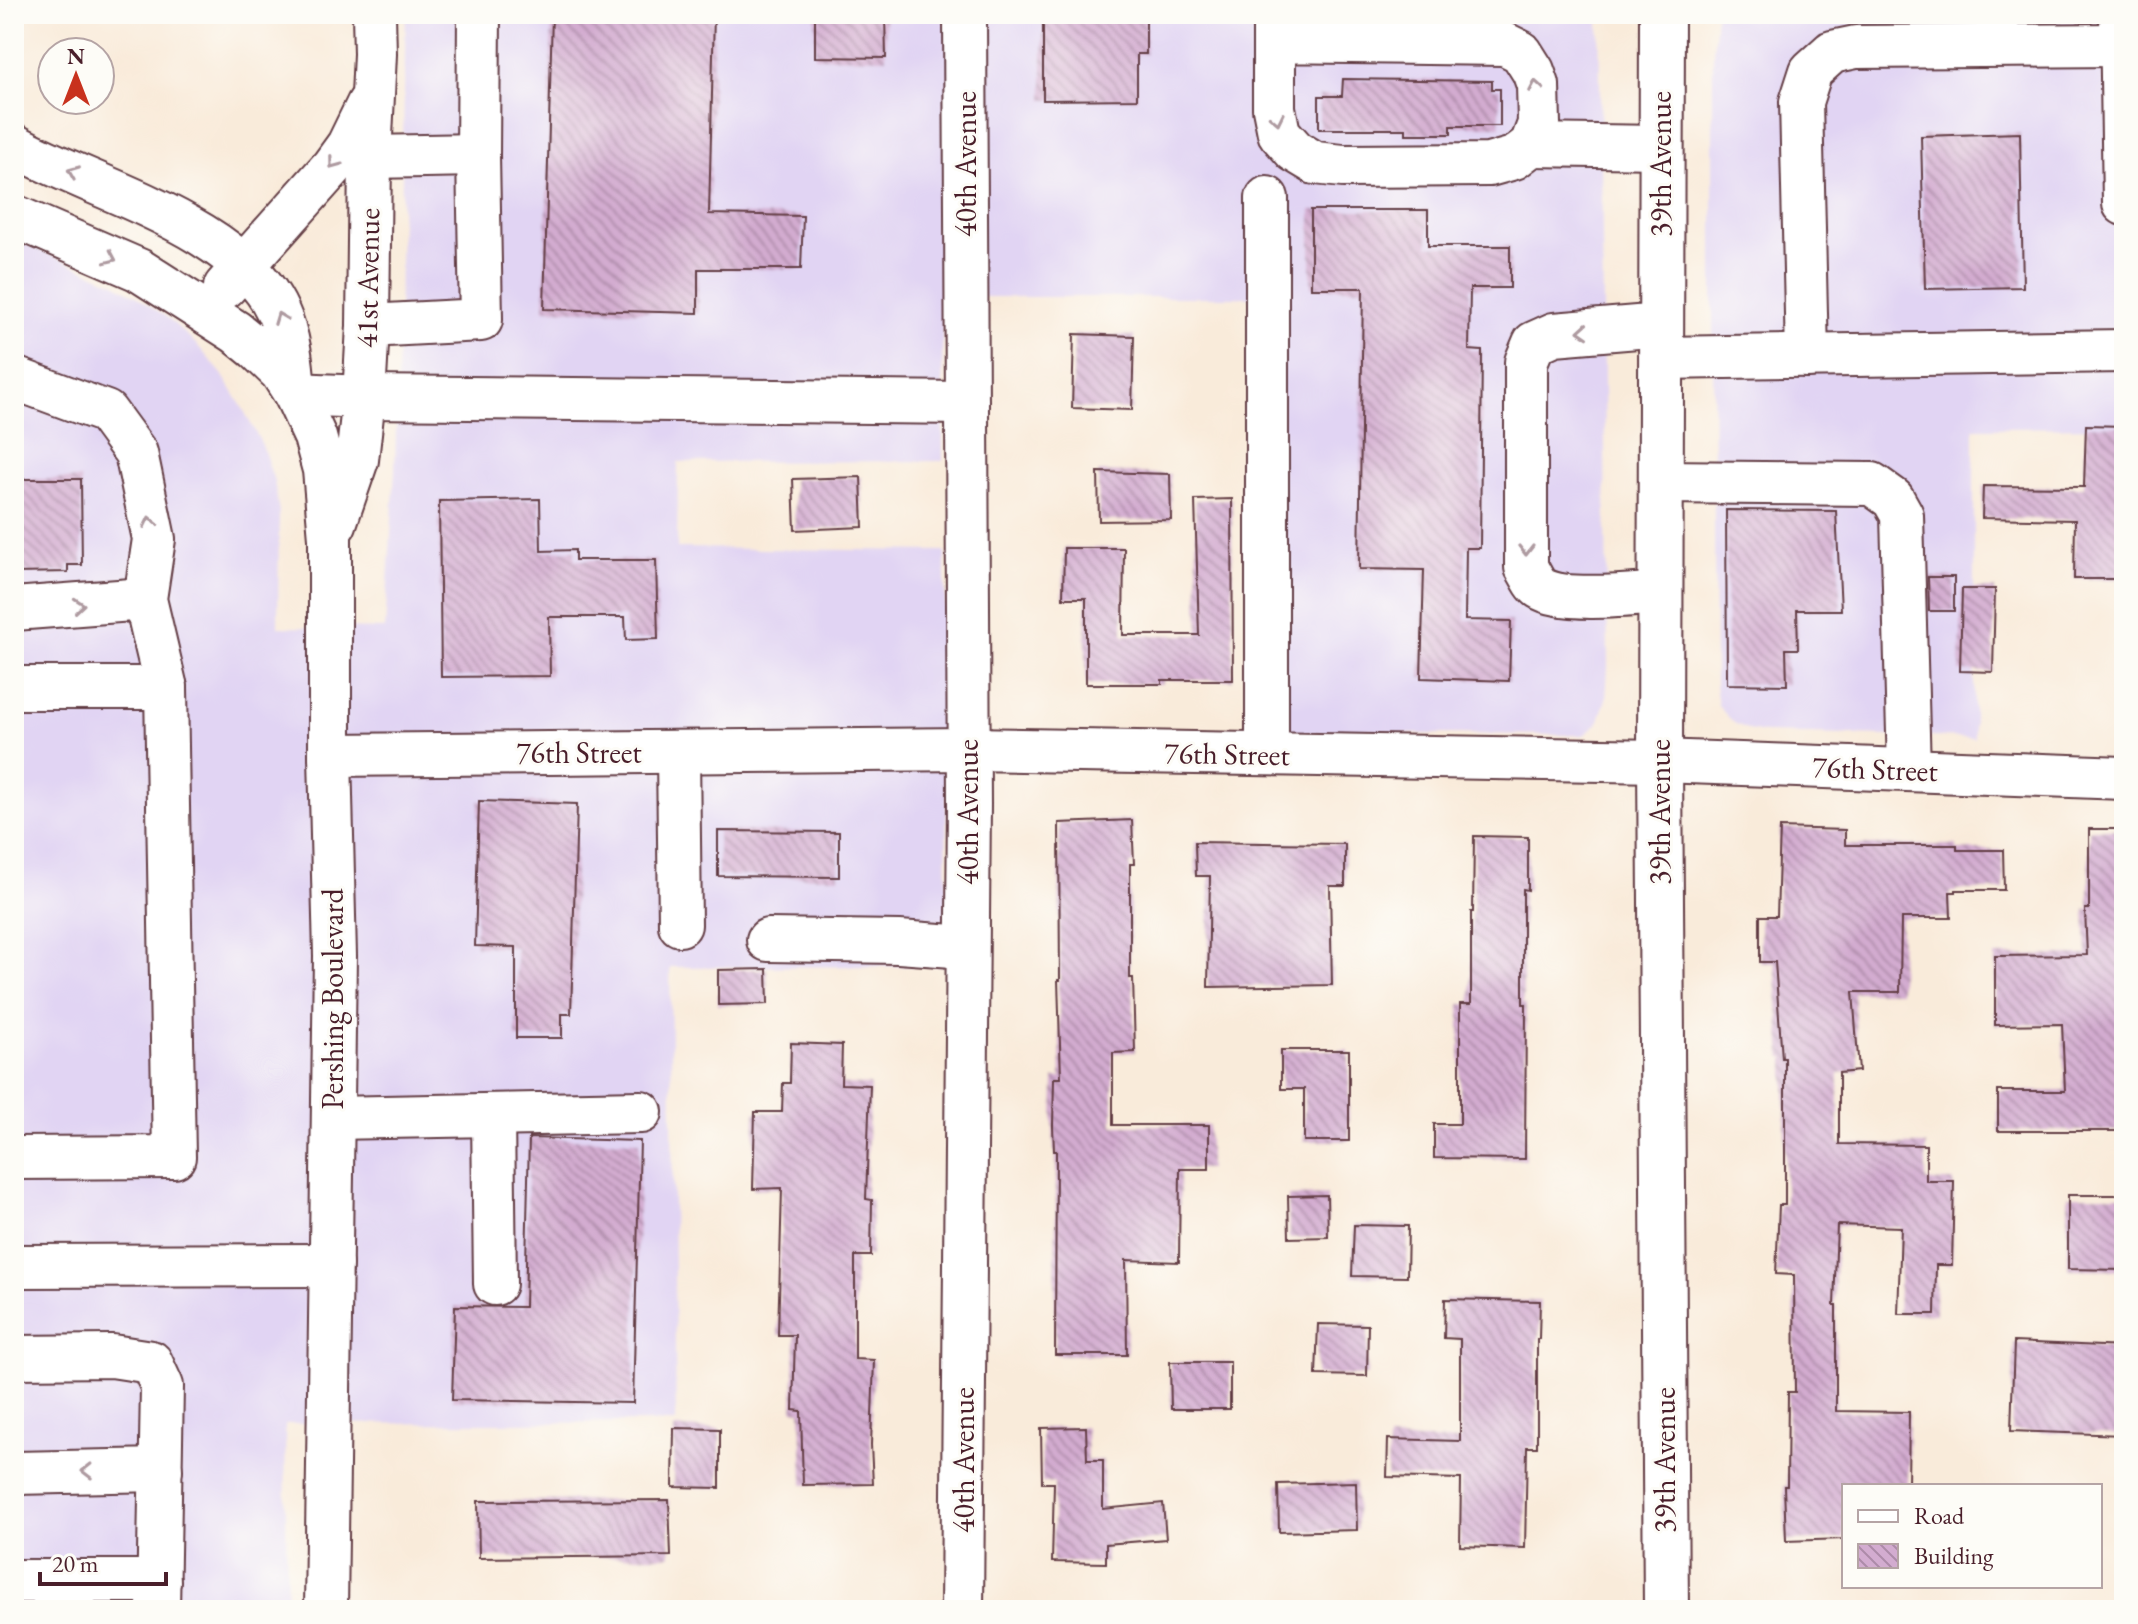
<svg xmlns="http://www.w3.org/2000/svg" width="2138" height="1624" font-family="'EB Garamond',serif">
<defs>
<pattern id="building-back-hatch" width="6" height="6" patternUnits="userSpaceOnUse" patternTransform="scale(2)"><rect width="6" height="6" fill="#d3acd0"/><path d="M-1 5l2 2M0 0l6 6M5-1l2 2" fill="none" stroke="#ad8ba9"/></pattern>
</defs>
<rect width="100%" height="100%" fill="#fdfcf7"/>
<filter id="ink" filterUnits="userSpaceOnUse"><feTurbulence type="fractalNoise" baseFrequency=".0125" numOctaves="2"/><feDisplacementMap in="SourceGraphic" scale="16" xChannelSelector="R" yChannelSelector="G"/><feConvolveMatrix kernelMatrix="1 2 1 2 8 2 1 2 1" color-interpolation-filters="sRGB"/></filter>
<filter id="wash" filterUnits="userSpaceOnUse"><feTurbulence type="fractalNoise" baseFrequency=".006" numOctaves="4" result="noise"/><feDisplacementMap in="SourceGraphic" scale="32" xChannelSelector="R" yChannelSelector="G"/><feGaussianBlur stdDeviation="1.8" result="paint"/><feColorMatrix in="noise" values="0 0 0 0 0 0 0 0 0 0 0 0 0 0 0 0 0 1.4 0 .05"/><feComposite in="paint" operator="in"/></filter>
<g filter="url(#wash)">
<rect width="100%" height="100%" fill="#f9ebda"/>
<g fill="#e1d4f3">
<polygon points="406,14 1599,14 1608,666 1606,699 1598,723 1584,735 1285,733 1280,297 942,297 943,461 678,462 677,548 945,551 947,966 670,967 676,1422 285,1424 287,1610 14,1610 14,239 117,284 138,297 169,319 197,345 222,374 241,405 262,445 274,481 279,512 278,627 385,629 395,471"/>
<polygon points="1716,14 2124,14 2124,427 1974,428 1974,738 1764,733 1749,730 1734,723 1718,706 1715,684 1713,322 1713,52"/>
</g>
<g id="blocks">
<g fill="url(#building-back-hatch)">
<polygon points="552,14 714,14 709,214 803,216 801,269 698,269 698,313 544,309"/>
<polygon points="815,14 885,14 886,58 815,57"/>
<polygon points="1043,14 1146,14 1146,54 1137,54 1137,99 1043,100"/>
<polygon points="1343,79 1492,81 1492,89 1500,89 1500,126 1451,126 1451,134 1406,134 1406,129 1319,129 1319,96 1342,96"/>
<polygon points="2020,133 2023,287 1925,289 1921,136"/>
<polygon points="1311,210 1428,210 1428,246 1510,246 1510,288 1470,288 1469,350 1482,351 1480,548 1466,548 1465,620 1511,621 1509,681 1421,678 1424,570 1359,569 1363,288 1311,288"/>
<polygon points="1074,334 1134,336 1132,410 1072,408"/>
<polygon points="2086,425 2124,426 2124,579 2074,579 2075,520 1982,518 1983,486 2084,487"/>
<polygon points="1098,472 1170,474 1171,520 1099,521"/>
<polygon points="861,477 863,527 795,530 793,479"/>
<polygon points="14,479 81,479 82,565 68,565 68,572 14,573"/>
<polygon points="540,499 541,551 575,550 575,560 656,560 658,639 626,640 625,617 549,617 550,676 441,677 439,501"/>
<polygon points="1232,499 1233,680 1162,680 1162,684 1086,684 1086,598 1063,598 1064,548 1124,548 1123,635 1199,635 1195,500"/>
<polygon points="1726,510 1836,511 1841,610 1797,610 1798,649 1786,649 1787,685 1727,684"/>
<polygon points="1928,577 1954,577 1954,611 1929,611"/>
<polygon points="1962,589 1995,589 1993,672 1960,671"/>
<polygon points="479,801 577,804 571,1014 562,1014 562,1038 516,1038 516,947 475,946"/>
<polygon points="1132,820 1134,864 1130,864 1130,978 1133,978 1135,1052 1113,1053 1113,1125 1209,1125 1209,1169 1180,1169 1179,1262 1126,1260 1127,1355 1055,1355 1056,1151 1054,1151 1053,1126 1054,1078 1061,1078 1058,980 1060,980 1059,823"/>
<polygon points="1780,828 1845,830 1845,845 1957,845 1957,850 2003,850 2004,890 1956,890 1956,892 1950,892 1951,918 1901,918 1900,992 1853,992 1859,1071 1839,1073 1839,1144 1926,1145 1926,1181 1954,1181 1952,1265 1936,1265 1935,1314 1898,1314 1901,1227 1837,1225 1834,1306 1836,1306 1836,1411 1909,1412 1908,1486 1844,1486 1844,1539 1786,1541 1784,1486 1787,1486 1788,1392 1795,1392 1794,1275 1776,1274 1779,1205 1785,1205 1785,1058 1782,1058 1775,962 1760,962 1760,916 1777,916"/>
<polygon points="2089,829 2124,829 2124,1131 1998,1131 1998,1091 2065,1091 2062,1024 1995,1025 1995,956 2087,955 2085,909 2089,909"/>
<polygon points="718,831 839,832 839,877 718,876"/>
<polygon points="1474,836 1528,837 1528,890 1523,889 1523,1004 1526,1004 1525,1159 1434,1158 1434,1124 1460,1124 1460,1004 1471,1004 1471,912 1473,912"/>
<polygon points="1195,842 1345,844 1345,886 1330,886 1332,985 1208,987 1210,876 1196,876"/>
<polygon points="767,969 768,1004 718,1005 718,970"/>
<polygon points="791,1043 842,1045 841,1084 870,1085 866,1199 872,1200 871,1256 855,1256 855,1359 874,1360 871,1445 873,1484 803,1485 801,1411 793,1410 795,1335 778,1335 782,1188 753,1189 755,1112 782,1112 783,1083 790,1083"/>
<polygon points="1281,1050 1349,1050 1349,1141 1304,1141 1304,1089 1281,1089"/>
<polygon points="529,1138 640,1141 633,1403 452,1400 455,1306 525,1307"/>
<polygon points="1327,1195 1328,1237 1289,1238 1288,1196"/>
<polygon points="2068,1195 2124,1195 2124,1270 2068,1269"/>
<polygon points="1354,1225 1408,1226 1407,1277 1352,1276"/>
<polygon points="1445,1299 1540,1301 1539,1339 1537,1339 1537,1447 1527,1447 1525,1548 1460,1546 1461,1479 1387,1477 1388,1439 1460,1441 1460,1339 1444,1338"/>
<polygon points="1318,1324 1368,1325 1367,1376 1316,1375"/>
<polygon points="2014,1342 2124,1347 2124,1435 2011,1431"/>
<polygon points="1170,1362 1230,1362 1230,1409 1171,1409"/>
<polygon points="1086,1427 1087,1460 1103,1460 1103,1509 1163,1503 1166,1539 1106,1544 1106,1563 1052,1562 1054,1483 1042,1483 1041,1428"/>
<polygon points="674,1428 720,1429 720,1488 673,1487"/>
<polygon points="1356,1482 1357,1530 1279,1532 1278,1484"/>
<polygon points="669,1500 671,1556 479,1558 478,1501"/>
</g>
</g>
</g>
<g filter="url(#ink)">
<use href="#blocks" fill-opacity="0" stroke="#643e45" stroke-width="2"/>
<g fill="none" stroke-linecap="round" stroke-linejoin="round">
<g stroke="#643e45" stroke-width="46">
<g id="minor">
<polyline points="2121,14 2124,204"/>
<polyline points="1274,41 1505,44 1521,52 1533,71 1538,85 1539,124 1531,145 1514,158 1489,165 1343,166 1315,163 1295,151 1279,133 1274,108 1274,14"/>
<path d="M14 145C92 189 238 224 278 312 289 336 292 363 294 389"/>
<polyline points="1531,145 1661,147"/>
<polyline points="370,157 478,155"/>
<polyline points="1267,198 1267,754"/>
<polyline points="14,216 139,270 236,332 257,349 281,372 295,394 315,437 324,470 330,538 330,755 335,956 326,1610"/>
<polyline points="225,287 332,167 348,145 368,104"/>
<polyline points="368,326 481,320 478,155 479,14"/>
<polyline points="1807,356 1801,102 1811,71 1832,52 1856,47 2121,45"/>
<polyline points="1661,358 2124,351"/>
<polyline points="14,378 106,412 136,453 154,539 145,599 166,688 174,1157 14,1158"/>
<polyline points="295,394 364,397 967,403"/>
<polyline points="1660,482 1872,484 1893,499 1902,515 1909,770"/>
<polyline points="335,524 357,460 364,397 368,326 370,157 375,54 374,14"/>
<path d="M1660 593C1633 595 1563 603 1540 588 1534 584 1530 573 1526 567V362L1534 343 1554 334 1661 325"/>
<polyline points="14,609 145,599"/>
<polyline points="14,688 166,688"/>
<polyline points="678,752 680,925"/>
<polyline points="330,755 969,749 1660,761 2124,778"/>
<polyline points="768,940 899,942 967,947"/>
<polyline points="493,1115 495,1284"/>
<polyline points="333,1118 641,1112"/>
<polyline points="14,1266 331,1265"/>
<polyline points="14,1357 112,1356 151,1362 162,1386 158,1610"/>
<polyline points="14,1473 161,1470"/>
<polyline points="14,1581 159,1581"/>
<polyline points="962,1610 969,804 965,14"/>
</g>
</g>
<g stroke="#643e45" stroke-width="48">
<polyline id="major" points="1662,14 1660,761 1666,1610"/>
</g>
<use href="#minor" stroke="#fff" stroke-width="42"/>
<use href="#major" stroke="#fff" stroke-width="44"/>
</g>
<defs><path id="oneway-chevron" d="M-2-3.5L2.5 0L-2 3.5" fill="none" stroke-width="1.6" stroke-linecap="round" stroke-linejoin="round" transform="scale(2)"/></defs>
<g stroke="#ae9aa0">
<use href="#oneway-chevron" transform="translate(1536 86) rotate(-100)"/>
<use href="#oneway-chevron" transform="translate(1277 119) rotate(78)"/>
<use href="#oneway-chevron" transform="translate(334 163) rotate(127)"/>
<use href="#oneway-chevron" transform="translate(73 172) rotate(-158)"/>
<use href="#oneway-chevron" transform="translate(111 258) rotate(24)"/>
<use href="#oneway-chevron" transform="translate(280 318) rotate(-111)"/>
<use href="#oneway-chevron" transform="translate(1583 331) rotate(176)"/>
<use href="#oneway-chevron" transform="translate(150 522) rotate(-102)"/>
<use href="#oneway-chevron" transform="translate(1526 550) rotate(90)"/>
<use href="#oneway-chevron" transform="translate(79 605) rotate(-5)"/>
<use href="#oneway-chevron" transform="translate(87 1471) rotate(179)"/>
</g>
</g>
<g text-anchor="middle" stroke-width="6" stroke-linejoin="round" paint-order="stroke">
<g font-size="30" fill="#4a1f2b" stroke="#fdfcf7">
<text transform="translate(966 164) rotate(-90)" y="10">40th Avenue</text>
<text transform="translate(1661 164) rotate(-90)" y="10">39th Avenue</text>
<text transform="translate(368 278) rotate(-89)" y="10">41st Avenue</text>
<text x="579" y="763">76th Street</text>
<text transform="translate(1227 754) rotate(1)" y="10">76th Street</text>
<text transform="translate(1875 769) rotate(2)" y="10">76th Street</text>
<text transform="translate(968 812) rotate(-90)" y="10">40th Avenue</text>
<text transform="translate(1660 812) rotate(-90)" y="10">39th Avenue</text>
<text transform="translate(333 999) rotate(-90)" y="10">Pershing Boulevard</text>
<text transform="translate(964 1460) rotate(-90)" y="10">40th Avenue</text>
<text transform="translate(1665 1460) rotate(-90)" y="10">39th Avenue</text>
</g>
</g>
<rect width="2138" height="1624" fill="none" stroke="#fdfcf7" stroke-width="48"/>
<rect x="1842" y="1484" width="260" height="104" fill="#fdfcf7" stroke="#b5a4a5" stroke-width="2"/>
<rect x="1858" y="1510" width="40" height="12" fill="#ffffff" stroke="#b5a4a5" stroke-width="2"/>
<text x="1914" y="1524" font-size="24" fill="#4a1f2b">Road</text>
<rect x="1858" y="1544" width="40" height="24" fill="url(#building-back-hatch)" stroke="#b5a4a5" stroke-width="2"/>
<text x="1914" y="1564" font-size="24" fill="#4a1f2b">Building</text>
<g transform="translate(76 76)"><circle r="38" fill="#fdfcf7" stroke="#b5a4a5" stroke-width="2"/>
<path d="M0-6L14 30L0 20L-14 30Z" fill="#c8321e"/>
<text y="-12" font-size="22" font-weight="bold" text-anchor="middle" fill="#4a1f2b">N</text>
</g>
<path d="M40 1572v12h126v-12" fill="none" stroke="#4a1f2b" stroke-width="4"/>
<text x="52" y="1572" font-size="24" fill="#4a1f2b" stroke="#fdfcf7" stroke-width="6" paint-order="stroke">20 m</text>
</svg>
